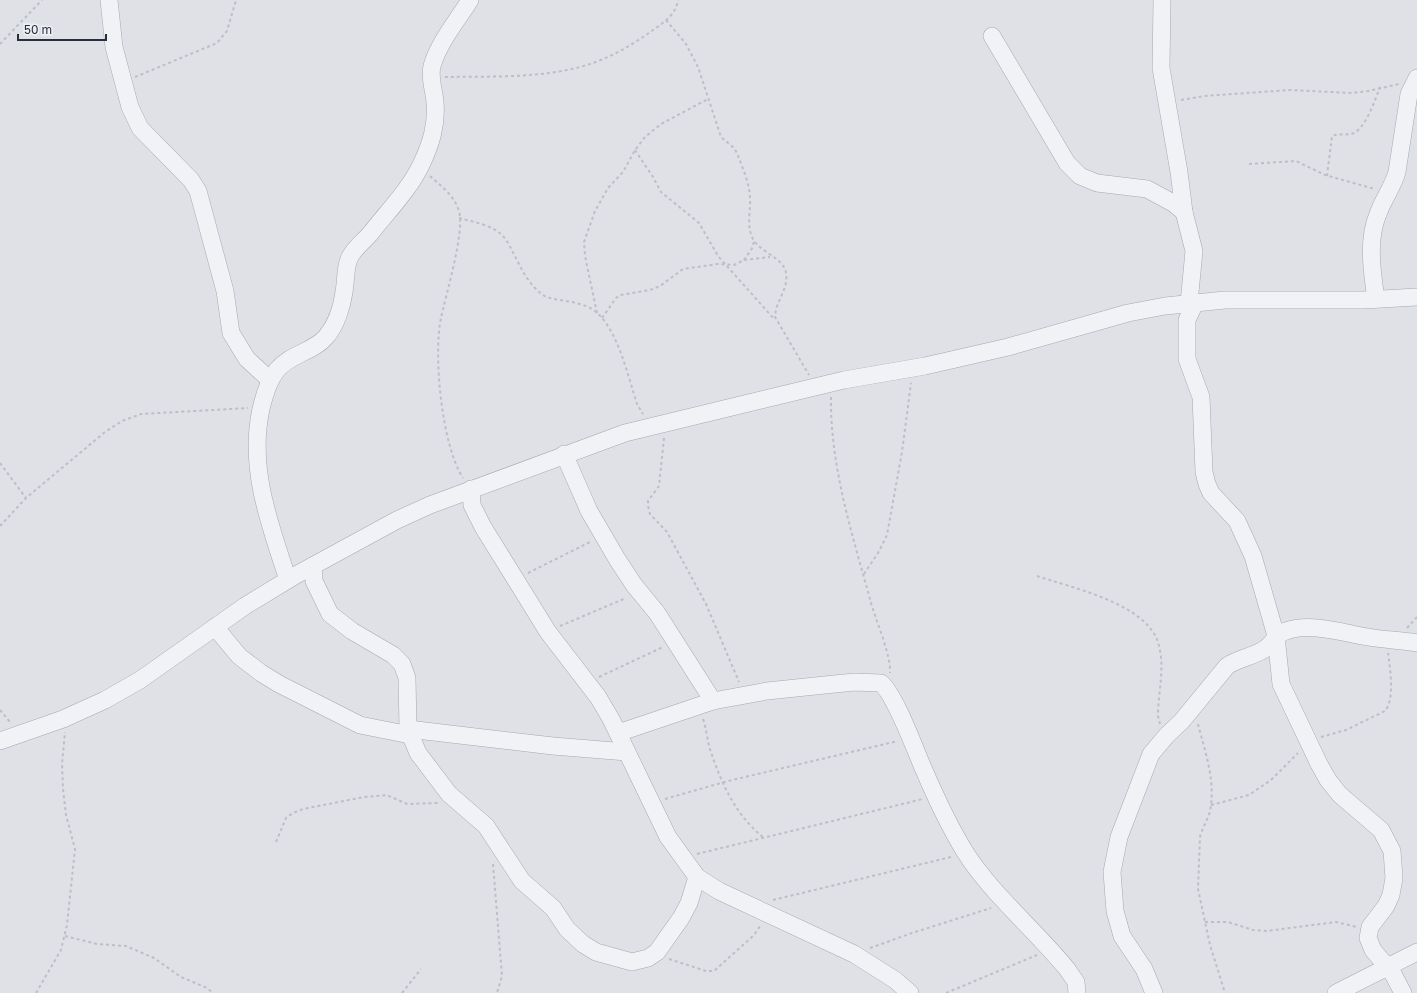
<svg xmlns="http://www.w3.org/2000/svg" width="1417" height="993" font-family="'Golos Text',sans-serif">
<rect width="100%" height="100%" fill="#dfe1e7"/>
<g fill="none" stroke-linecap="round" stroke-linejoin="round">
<g stroke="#a5a8b1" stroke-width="18">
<g id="minor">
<polyline points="109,0 114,47 130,107 140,128 191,180 198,191 225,291 231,333 247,359 270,380"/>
<polyline points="1162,0 1161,68 1179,172 1184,212 1194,251 1189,303"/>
<polyline points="992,36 1067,163 1080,176 1097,183 1147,189 1173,203 1184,212"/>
<path d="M1376 299C1372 272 1367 240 1378 214 1383 199 1393 187 1397 172L1409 94 1417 78"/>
<polyline points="1195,303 1187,320 1187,359 1201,397 1204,472 1207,484 1211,493 1237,521 1253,556 1276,636 1281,684 1319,764 1328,780 1340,795 1381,830 1392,851 1394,878 1391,895 1386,906 1370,927 1368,938 1373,950 1393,974 1403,993"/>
<polyline points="564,454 589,511 617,559 634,585 657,613 713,701"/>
<polyline points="471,489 472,505 483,527 548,632 598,697 611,719 668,837 697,877 719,891 854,954 895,980 910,993"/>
<polyline points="313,566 314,581 330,614 352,631 393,655 402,664 407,678 408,729 418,753 449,794 486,826 522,881 553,908 567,929 583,944 596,952 632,962 648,958 657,952 681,918 689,903 697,877"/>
<path d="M288 580C270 525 248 468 261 409 264 396 268 381 277 370 290 354 313 352 326 337 336 325 342 307 344 292 346 281 345 269 349 259 353 249 363 242 370 234 387 212 409 190 421 165 431 144 437 125 435 102 434 89 429 79 432 66 439 42 457 21 470 0"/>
<polyline points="215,627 239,656 261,673 279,684 360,725 410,735"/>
<polyline points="408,729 553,746 627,752"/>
<path d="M618 733 713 701 767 691 854 682 881 683C896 696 915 750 924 770 936 798 949 826 965 852 990 892 1036 931 1067 969L1076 982 1077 993"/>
<polyline points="0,741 63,719 105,700 140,680 245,606 296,575 397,520 430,505 625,433 844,380 925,366 1008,347 1128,313 1165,306 1225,300 1364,300 1417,297"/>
<path d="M1154 993 1144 969 1122 936 1115 911 1112 872 1119 837 1151 754 1167 735 1181 722 1227 666C1239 658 1256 656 1266 648 1274 642 1276 634 1286 631 1311 622 1343 633 1368 637 1384 640 1401 640 1417 643"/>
<polyline points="1336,993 1417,952"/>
</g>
</g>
<g stroke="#bdbfc6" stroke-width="2" stroke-dasharray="3 3" stroke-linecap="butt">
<path d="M666 20 686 44 698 67 721 137 734 148 737 153C742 167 749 181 750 197 751 210 746 226 753 239 761 253 784 258 786 273 789 289 775 302 775 317L809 375"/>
<polyline points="0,44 42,0"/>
<polyline points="135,77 217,43 227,31 236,0"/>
<path d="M445 77C499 76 562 80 612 55 625 49 637 41 649 33 661 24 676 16 678 0"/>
<polyline points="1181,100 1204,96 1290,90 1352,93 1368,91 1399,84"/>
<polyline points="635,150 653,177 661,192 699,223 718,256 775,320"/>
<polyline points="1249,164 1296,161 1325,175 1375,189"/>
<path d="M430 176C441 186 454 195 459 211 465 232 446 294 441 318 433 356 442 446 463 478"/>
<path d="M1327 176 1332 136C1339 133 1347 136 1354 133 1366 127 1375 100 1380 87"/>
<path d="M459 218C473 222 492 225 502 235 508 241 511 249 515 256 522 271 531 288 546 297 560 301 575 301 588 307 616 319 628 377 637 404L643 414"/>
<polyline points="744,260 753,247 754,240"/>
<polyline points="597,313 585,256 584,242 595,211 608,188 623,172 635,150 645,137 661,124 708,99"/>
<polyline points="602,318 616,298 620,295 650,290 660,286 683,269 718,264 734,265 744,260 770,257"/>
<path d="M831 397C830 465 852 534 870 599 875 620 891 653 890 673"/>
<polyline points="664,438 659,486 648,501 648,506 650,514 667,532 706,604 739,682"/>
<polyline points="0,463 26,498"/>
<polyline points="0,526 26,498 105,432 122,421 141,414 248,408"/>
<polyline points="528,573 590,542"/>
<polyline points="864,574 878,553 887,535 902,452 911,383"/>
<path d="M1037 576C1072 588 1150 604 1159 646 1165 669 1158 692 1158 716L1160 724"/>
<polyline points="560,626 626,598"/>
<polyline points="1407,628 1417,617"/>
<polyline points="599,677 663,647"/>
<polyline points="0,710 10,722"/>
<path d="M703 719C706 728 707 737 709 746 720 781 735 815 764 838"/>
<path d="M1198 724C1205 752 1216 781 1210 811 1208 820 1202 828 1200 837L1198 889 1210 945 1225 993"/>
<path d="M1321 737 1346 730 1385 711C1395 699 1390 668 1388 653"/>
<polyline points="665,799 728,781 898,741"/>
<polyline points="1211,805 1249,795 1271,780 1298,753"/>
<polyline points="276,842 286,818 293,813 303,809 364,797 387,795 407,804 438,803"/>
<polyline points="697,854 923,799"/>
<polyline points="493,864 502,976 497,993"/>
<polyline points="773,900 951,857"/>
<polyline points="1205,922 1228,922 1253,930 1267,931 1336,922 1357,927"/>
<polyline points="65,936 97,944 126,946 154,958 181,977 207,988 213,993"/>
<polyline points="870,948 912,933 991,908"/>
<polyline points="669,959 706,971 714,971 754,935 760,926"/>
<polyline points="36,993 61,950 67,925 75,849 66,815 63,789 62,764 65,732"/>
<polyline points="402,993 421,969"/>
<polyline points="946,993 1037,955"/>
</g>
<use href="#minor" stroke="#f1f2f6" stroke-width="17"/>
</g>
<path d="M18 34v6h88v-6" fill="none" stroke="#292e3d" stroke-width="2"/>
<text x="24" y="34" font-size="12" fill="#292e3d" stroke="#eef0f5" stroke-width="3" paint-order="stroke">50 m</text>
</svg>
